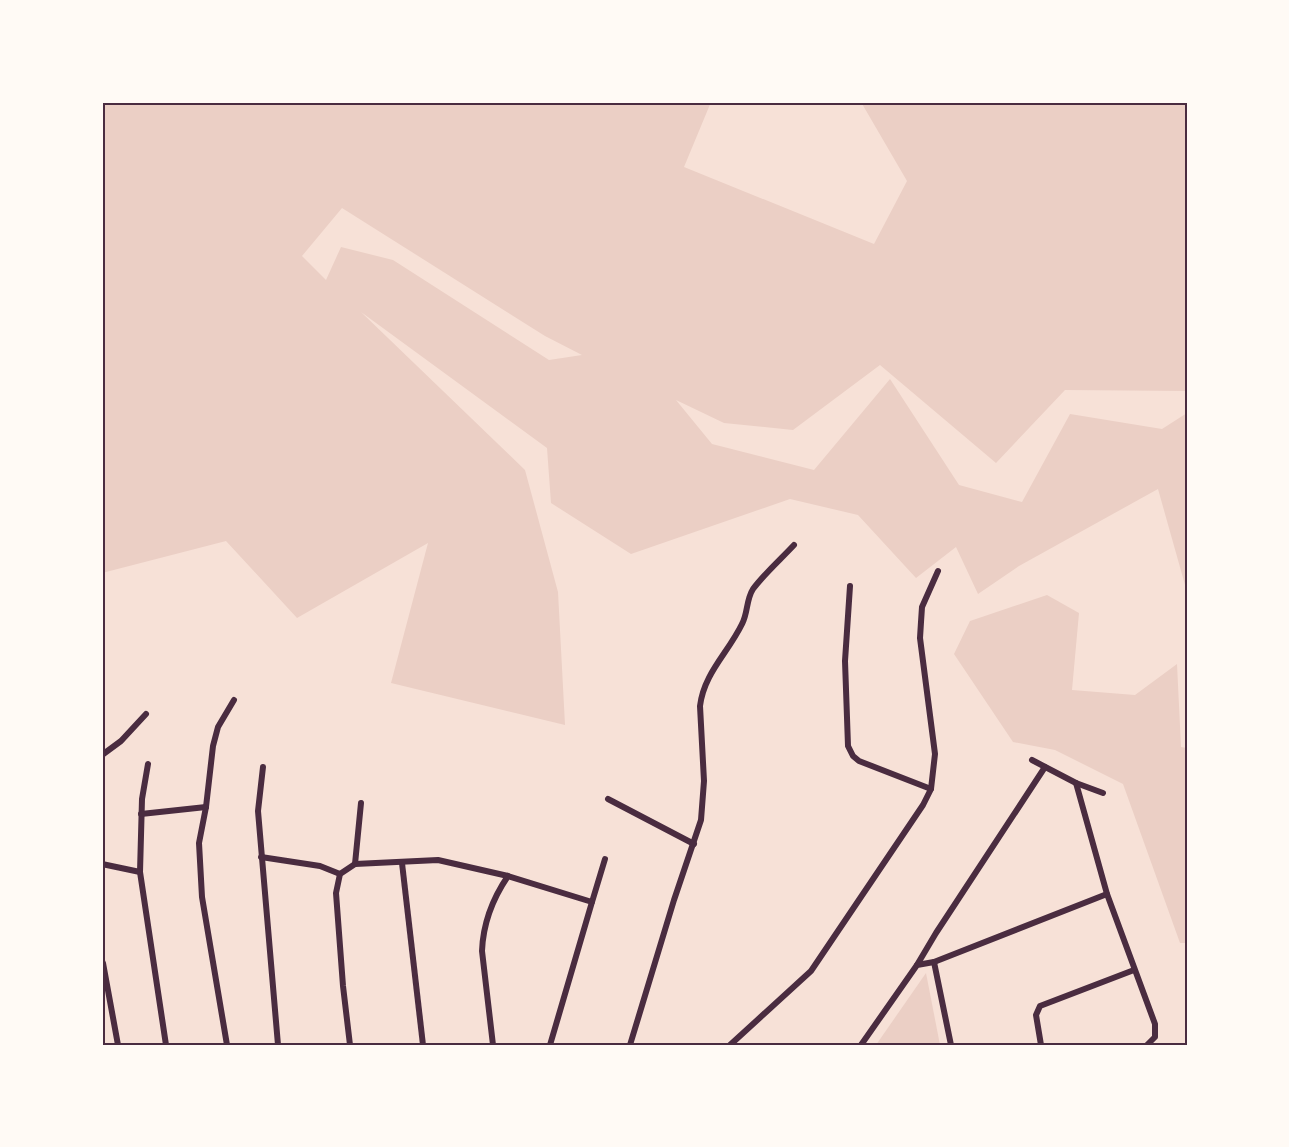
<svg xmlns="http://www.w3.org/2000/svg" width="1289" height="1147" font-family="'Sofia Sans Condensed',sans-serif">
<rect width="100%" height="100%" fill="#f7e1d7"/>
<g fill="#ebcfc5" fill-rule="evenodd">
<path d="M102 102H711L684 167 874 244 907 181 861 102H1187V391L1065 390 996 463 880 365 793 430 724 423 676 400 712 444 814 470 890 379 959 485 1022 502 1070 414 1162 429 1187 413V592L1158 489 1019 566 978 594 956 547 916 578 858 515 790 499 631 554 551 503 547 448 361 312 525 470 558 592 565 725 391 683 428 543 297 618 226 541 102 573ZM342 208 545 336 582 355 549 360 393 260 341 247 326 280 302 256Z"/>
<polygon points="1047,595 1079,613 1072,690 1135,695 1177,664 1181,747 1187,748 1187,943 1180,943 1123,784 1055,750 1013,742 954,654 970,621"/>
<polygon points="926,973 940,1045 876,1045"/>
</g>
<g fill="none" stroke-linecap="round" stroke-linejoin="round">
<g stroke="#4a2c40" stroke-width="6">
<polyline points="850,586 845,661 848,746 853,756 859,761 931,789"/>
<polyline points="102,755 121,741 146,714"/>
<polyline points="1032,760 1076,783 1103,793"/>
<polyline points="148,764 142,799 140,872 166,1045"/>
<polyline points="263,767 258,811 278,1045"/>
<polyline points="1076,783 1107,894 1155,1024 1155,1037 1147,1045"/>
<polyline points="608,799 694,844"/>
<polyline points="141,814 206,807"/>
<polyline points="261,857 320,866 340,874"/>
<polyline points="402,863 423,1045"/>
<polyline points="102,864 140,872"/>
<polyline points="355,864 361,803"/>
<polyline points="592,902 605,859"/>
<polyline points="934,962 951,1045"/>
<polyline points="103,963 118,1045"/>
<polyline points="917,965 936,933 1045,767"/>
<polyline points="227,1045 202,897 199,843 206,807 213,746 218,727 234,700"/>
<polyline points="350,1045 343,986 336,893 340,874 355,864 438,860 508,876 592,902 550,1045"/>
<path d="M493 1045 482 951C483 925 493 898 508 876"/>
<path d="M630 1045 674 900 701 820 704 781 700 706C704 673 728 653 742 624 748 613 746 600 753 589 765 573 781 559 794 545"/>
<polyline points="730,1045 811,971 923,805 931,789 935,754 920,638 921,622 922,607 938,571"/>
<polyline points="861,1045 917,965 934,962 1107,894"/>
<polyline points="1041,1045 1036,1015 1040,1006 1134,970"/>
</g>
</g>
<rect width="1289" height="1147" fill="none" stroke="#fffaf5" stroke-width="207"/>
<rect x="104" y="104" width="1082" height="940" fill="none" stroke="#4a2c40" stroke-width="2"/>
</svg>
